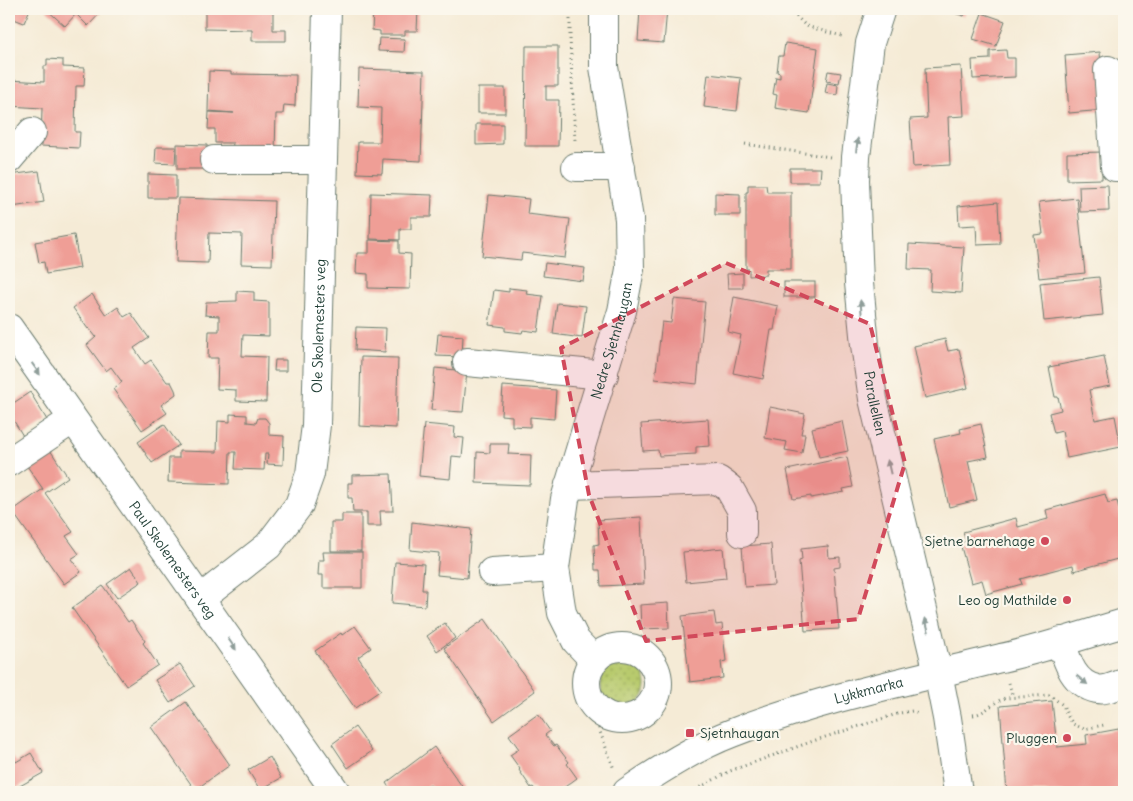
<svg xmlns="http://www.w3.org/2000/svg" width="1133" height="801" font-family="Delius,sans-serif">
<defs>
<pattern id="grass-dots" width="8" height="8" patternUnits="userSpaceOnUse" patternTransform="scale(1.25)"><rect width="8" height="8" fill="#b8ca6d"/><path d="M2 2h.1M6 6h.1" fill="none" stroke="#95a55a" stroke-width="1.8" stroke-linecap="round"/></pattern>
</defs>
<rect width="100%" height="100%" fill="#fbf7ec"/>
<filter id="ink" filterUnits="userSpaceOnUse"><feTurbulence type="fractalNoise" baseFrequency=".02" numOctaves="2"/><feDisplacementMap in="SourceGraphic" scale="10" xChannelSelector="R" yChannelSelector="G"/><feConvolveMatrix kernelMatrix="1 2 1 2 8 2 1 2 1" color-interpolation-filters="sRGB"/></filter>
<filter id="wash" filterUnits="userSpaceOnUse"><feTurbulence type="fractalNoise" baseFrequency=".0096" numOctaves="4" result="noise"/><feDisplacementMap in="SourceGraphic" scale="20" xChannelSelector="R" yChannelSelector="G"/><feGaussianBlur stdDeviation="1.12" result="paint"/><feColorMatrix in="noise" values="0 0 0 0 0 0 0 0 0 0 0 0 0 0 0 0 0 1.4 0 .05"/><feComposite in="paint" operator="in"/></filter>
<g filter="url(#wash)">
<rect width="100%" height="100%" fill="#f5ebd6"/>
<circle fill="url(#grass-dots)" stroke="#6c8450" cx="623" cy="685" r="23"/>
<g id="blocks">
<g fill="#ef9e96">
<polygon points="10,9 30,9 24,23 9,17"/>
<polygon points="46,9 104,9 88,26 76,14 65,26"/>
<polygon points="205,9 273,9 273,30 286,30 286,41 252,41 252,30 205,29"/>
<polygon points="373,9 418,9 417,31 405,31 405,35 380,35 380,31 372,30"/>
<polygon points="640,9 667,9 664,43 638,41"/>
<polygon points="940,9 967,9 964,16"/>
<polygon points="982,13 1005,21 996,46 973,39"/>
<polygon points="379,38 405,39 404,52 378,51"/>
<polygon points="785,43 818,48 809,113 775,108 777,95 773,94 776,77 780,78 780,73 777,72 779,56 783,56"/>
<polygon points="526,46 558,46 558,86 546,86 546,100 559,100 558,146 525,146"/>
<polygon points="1006,50 1007,58 1015,58 1015,77 973,79 972,60 990,59 990,51"/>
<polygon points="1100,52 1104,110 1069,113 1065,55"/>
<polygon points="47,59 63,60 63,67 85,68 84,86 76,86 75,132 80,132 79,148 41,146 42,108 9,106 9,80 44,82 44,66 47,66"/>
<polygon points="961,66 964,116 948,117 950,165 913,167 910,119 927,118 925,68"/>
<polygon points="359,69 424,71 421,161 383,159 382,174 357,173 358,142 380,142 381,108 358,107"/>
<polygon points="209,71 231,72 231,74 296,75 295,106 284,105 283,114 276,114 275,151 232,150 233,143 215,143 215,129 208,129 209,112 234,113 208,111"/>
<polygon points="828,71 841,73 839,83 826,81"/>
<polygon points="708,74 741,78 737,111 704,107"/>
<polygon points="827,83 838,85 837,95 825,93"/>
<rect x="478" y="88" width="27" height="25"/>
<polygon points="476,124 503,124 503,144 476,145"/>
<polygon points="177,144 207,145 207,169 177,169"/>
<polygon points="156,147 176,147 175,164 155,163"/>
<polygon points="1102,152 1102,179 1067,180 1067,153"/>
<polygon points="790,168 821,168 820,182 790,182"/>
<polygon points="39,171 44,202 12,207 9,175"/>
<polygon points="148,174 176,175 176,198 148,198"/>
<polygon points="748,185 766,185 767,192 791,192 791,269 766,269 766,275 749,276 749,269 746,269 746,192 748,192"/>
<polygon points="1108,185 1109,211 1080,212 1079,186"/>
<polygon points="371,193 432,195 431,217 411,217 411,229 400,229 400,240 370,239"/>
<polygon points="715,193 740,194 740,215 715,215"/>
<polygon points="489,195 529,199 527,214 570,219 565,258 522,253 521,260 482,256"/>
<polygon points="178,198 274,201 272,265 241,264 242,234 209,233 208,263 176,262"/>
<polygon points="1077,198 1085,273 1039,278 1034,235 1043,234 1039,202"/>
<polygon points="998,202 1000,244 977,245 976,225 959,226 958,206"/>
<polygon points="74,235 80,268 46,274 44,262 39,263 35,242"/>
<polygon points="369,240 399,241 399,253 411,254 410,289 368,288 368,274 356,273 357,253 369,253"/>
<polygon points="909,244 964,247 961,293 930,291 931,270 908,269"/>
<polygon points="545,263 585,268 583,281 543,276"/>
<polygon points="743,273 743,288 728,288 727,274"/>
<polygon points="1099,277 1103,315 1044,321 1040,283"/>
<rect x="784" y="282" width="31" height="15"/>
<polygon points="509,288 527,290 526,294 543,296 538,332 523,330 522,333 505,331 505,327 489,325 494,290 509,292"/>
<polygon points="237,291 254,292 254,301 269,302 269,336 243,335 242,356 267,357 266,402 236,401 236,390 217,389 218,358 208,358 209,331 219,331 219,316 205,315 206,302 237,301"/>
<polygon points="92,294 106,315 118,307 124,317 131,313 149,338 134,348 145,364 151,360 167,382 171,382 175,390 176,394 161,405 167,413 142,430 113,389 122,382 111,367 106,371 87,345 96,337 89,328 88,329 73,308"/>
<polygon points="734,297 778,306 774,330 771,330 763,379 733,373 741,335 728,332"/>
<polygon points="674,299 705,302 697,384 655,379 662,322 671,323"/>
<polygon points="557,303 586,306 582,338 553,334"/>
<polygon points="356,327 386,328 385,352 355,350"/>
<polygon points="438,334 463,336 462,357 436,356"/>
<polygon points="945,339 948,351 959,349 968,388 925,398 914,346"/>
<polygon points="1104,356 1110,386 1089,390 1095,420 1115,416 1121,447 1067,458 1062,431 1054,433 1049,413 1061,410 1058,397 1055,397 1049,367"/>
<polygon points="361,357 398,358 396,428 359,426"/>
<polygon points="275,360 286,360 286,371 274,371"/>
<polygon points="435,368 467,371 463,412 431,410"/>
<polygon points="503,386 556,390 554,419 530,417 530,427 512,426 512,416 501,415"/>
<polygon points="30,392 47,420 23,436 11,416 9,418 9,406"/>
<polygon points="770,407 805,414 801,434 805,434 802,453 785,450 787,442 765,438"/>
<polygon points="230,414 247,415 247,422 256,423 258,418 265,418 269,423 269,435 284,436 283,465 267,464 268,454 265,454 264,470 235,469 236,452 230,452 229,484 168,482 169,458 179,458 179,451 217,452 218,421 230,422"/>
<polygon points="708,419 710,446 696,447 696,454 659,456 658,450 643,451 641,424"/>
<polygon points="842,421 848,451 819,457 812,428"/>
<polygon points="164,424 179,445 152,463 138,442"/>
<polygon points="424,424 455,427 454,437 464,438 462,457 452,456 450,479 419,476"/>
<polygon points="981,424 988,457 968,461 977,500 949,507 934,439 961,433 960,429"/>
<polygon points="490,444 509,444 508,454 531,455 530,485 476,483 477,452 490,453"/>
<polygon points="50,450 68,477 45,493 73,532 66,536 79,554 71,559 81,572 64,584 12,511 43,489 27,466"/>
<polygon points="847,457 853,487 843,489 844,492 811,498 811,496 793,499 787,470"/>
<polygon points="391,474 393,511 380,511 381,526 367,526 367,512 353,512 352,498 348,498 348,483 352,483 352,475"/>
<polygon points="1105,494 1108,503 1117,501 1124,526 1124,542 1117,544 1121,558 1074,571 1073,565 1020,579 1022,584 986,594 982,580 971,583 960,543 966,541 963,532 1016,518 1018,527 1048,519 1046,510"/>
<polygon points="342,514 361,514 361,551 331,551 331,522 342,522"/>
<polygon points="641,517 644,584 601,586 600,570 595,570 594,545 599,544 598,520"/>
<polygon points="412,522 471,529 467,578 437,575 439,553 410,550"/>
<polygon points="771,544 774,585 745,587 742,546"/>
<polygon points="828,546 829,558 840,557 840,567 834,568 839,629 805,631 799,561 802,560 801,549"/>
<polygon points="723,548 726,578 686,582 683,552"/>
<polygon points="323,552 362,552 362,588 323,588 323,575 318,575 319,560 324,560"/>
<polygon points="395,562 424,564 422,590 426,590 425,606 392,603"/>
<polygon points="131,567 141,582 117,598 107,584"/>
<polygon points="103,586 128,622 131,620 145,641 143,643 158,665 126,686 72,608"/>
<polygon points="668,603 669,628 641,629 640,605"/>
<polygon points="714,612 716,625 722,624 726,661 721,662 723,678 690,682 682,616"/>
<polygon points="485,619 535,691 494,721 444,648"/>
<polygon points="445,623 455,638 437,651 427,636"/>
<polygon points="355,626 371,648 358,657 381,690 355,708 315,651 341,633 342,635"/>
<polygon points="180,664 195,686 170,703 155,680"/>
<polygon points="1052,701 1057,747 1087,744 1086,735 1124,728 1124,792 1007,792 1000,706"/>
<polygon points="186,702 230,765 195,790 151,727"/>
<polygon points="538,714 550,731 545,735 554,746 556,745 569,762 567,764 577,778 558,792 537,792 533,787 531,788 519,770 520,769 510,755 519,749 509,735"/>
<polygon points="355,727 372,751 348,768 332,744"/>
<polygon points="434,747 466,792 436,792 430,785 420,792 392,792 386,783"/>
<polygon points="9,750 16,762 31,753 43,773 11,791 9,786"/>
<polygon points="270,757 281,778 260,790 248,770"/>
</g>
</g>
</g>
<g filter="url(#ink)">
<use href="#blocks" fill-opacity="0" stroke="#6a7a6d" stroke-width="1"/>
<g fill="none" stroke-linecap="round" stroke-linejoin="round">
<g stroke="#6a7a6d" stroke-width="30">
<g id="minor">
<path id="s1" d="M881 9 870 43 856 157 855 180 859 283 865 345 873 399 938 673 947 718 958 792"/>
<polyline points="1108,70 1115,167 1124,167"/>
<polyline points="9,159 32,132"/>
<polyline points="214,160 322,160"/>
<polyline points="576,167 621,167"/>
<path id="s2" d="M9 328 336 792"/>
<polyline points="467,362 604,375"/>
<polyline points="9,462 72,420"/>
<polyline points="569,485 718,480 729,488 742,511 742,533"/>
<polyline points="492,572 555,568"/>
<path id="s3" d="M200 599 268 546 299 505 310 474 316 425 327 9"/>
<path d="M1061 641C1067 661 1073 684 1097 689 1105 691 1117 685 1124 683"/>
<circle cx="622" cy="683" r="36"/>
<path id="s4" d="M594 660 576 641 562 613 555 568 565 499 622 311 630 269 629 219 604 67V9"/>
<path id="s5" d="M627 792C659 770 695 747 732 733 818 699 911 680 1001 658 1042 649 1083 635 1124 623"/>
</g>
</g>
<g stroke="#6a7a6d" stroke-width="3" stroke-dasharray="1 4" stroke-linecap="butt">
<polyline points="570,9 570,38 575,140"/>
<polyline points="789,9 806,26 845,37"/>
<polyline points="745,144 830,157"/>
<polyline points="1009,683 1013,697"/>
<polyline points="592,704 596,721 614,769"/>
<path d="M973 715C986 713 993 702 1005 698L1049 695 1063 705 1067 715 1073 724 1084 729 1104 725"/>
<polyline points="691,792 730,771 816,740 900,713 912,711 919,713"/>
</g>
<use href="#minor" stroke="#fff" stroke-width="28"/>
</g>
<defs><path id="oneway-solid" d="M-6-.8H1V-3.2L6.5 0L1 3.2V.8H-6Z" transform="scale(1.25)"/></defs>
<g fill="#8f9e9a">
<use href="#oneway-solid" transform="translate(857 145) rotate(-83)"/>
<use href="#oneway-solid" transform="translate(861 307) rotate(-95)"/>
<use href="#oneway-solid" transform="translate(36 369) rotate(55)"/>
<use href="#oneway-solid" transform="translate(889 467) rotate(-103)"/>
<use href="#oneway-solid" transform="translate(927 625) rotate(-104)"/>
<use href="#oneway-solid" transform="translate(232 644) rotate(55)"/>
<use href="#oneway-solid" transform="translate(1082 680) rotate(39)"/>
</g>
</g>
<path fill="#d1495b" fill-opacity="0.2" stroke="#d1495b" stroke-width="4" stroke-dasharray="10 6" stroke-linejoin="round" d="M726 263 870 324 905 463 858 619 646 641 589 495 561 348Z"/>
<g fill="#d1495b" stroke="#fbf7ec" stroke-width="2">
<circle cx="1045" cy="541" r="5"/>
<circle cx="1067" cy="600" r="5"/>
<rect x="685" y="728" width="10" height="10" rx="2.5"/>
<circle cx="1067" cy="738" r="5"/>
</g>
<g text-anchor="middle" stroke-width="4.5" stroke-linejoin="round" paint-order="stroke">
<g font-size="14" fill="#1f3d34" stroke="#fbf7ec">
<text dy="5" stroke="none"><textPath href="#s3" startOffset="319">Ole Skolemesters veg</textPath></text>
<text dy="5" stroke="none"><textPath href="#s4" startOffset="338">Nedre Sjetnhaugan</textPath></text>
<text dy="5" stroke="none"><textPath href="#s1" startOffset="398">Parallellen</textPath></text>
<text dy="5" stroke="none"><textPath href="#s2" startOffset="284">Paul Skolemesters veg</textPath></text>
<text dy="5" stroke="none"><textPath href="#s5" startOffset="264">Lykkmarka</textPath></text>
</g>
<g font-size="14" fill="#1f3d34" stroke="#fbf7ec" text-anchor="end">
<text x="1035" y="546">Sjetne barnehage</text>
<text x="1057" y="605">Leo og Mathilde</text>
<text x="700" y="738" text-anchor="start">Sjetnhaugan</text>
<text x="1057" y="743">Pluggen</text>
</g>
</g>
<rect width="1133" height="801" fill="none" stroke="#fbf7ec" stroke-width="30"/>
</svg>
